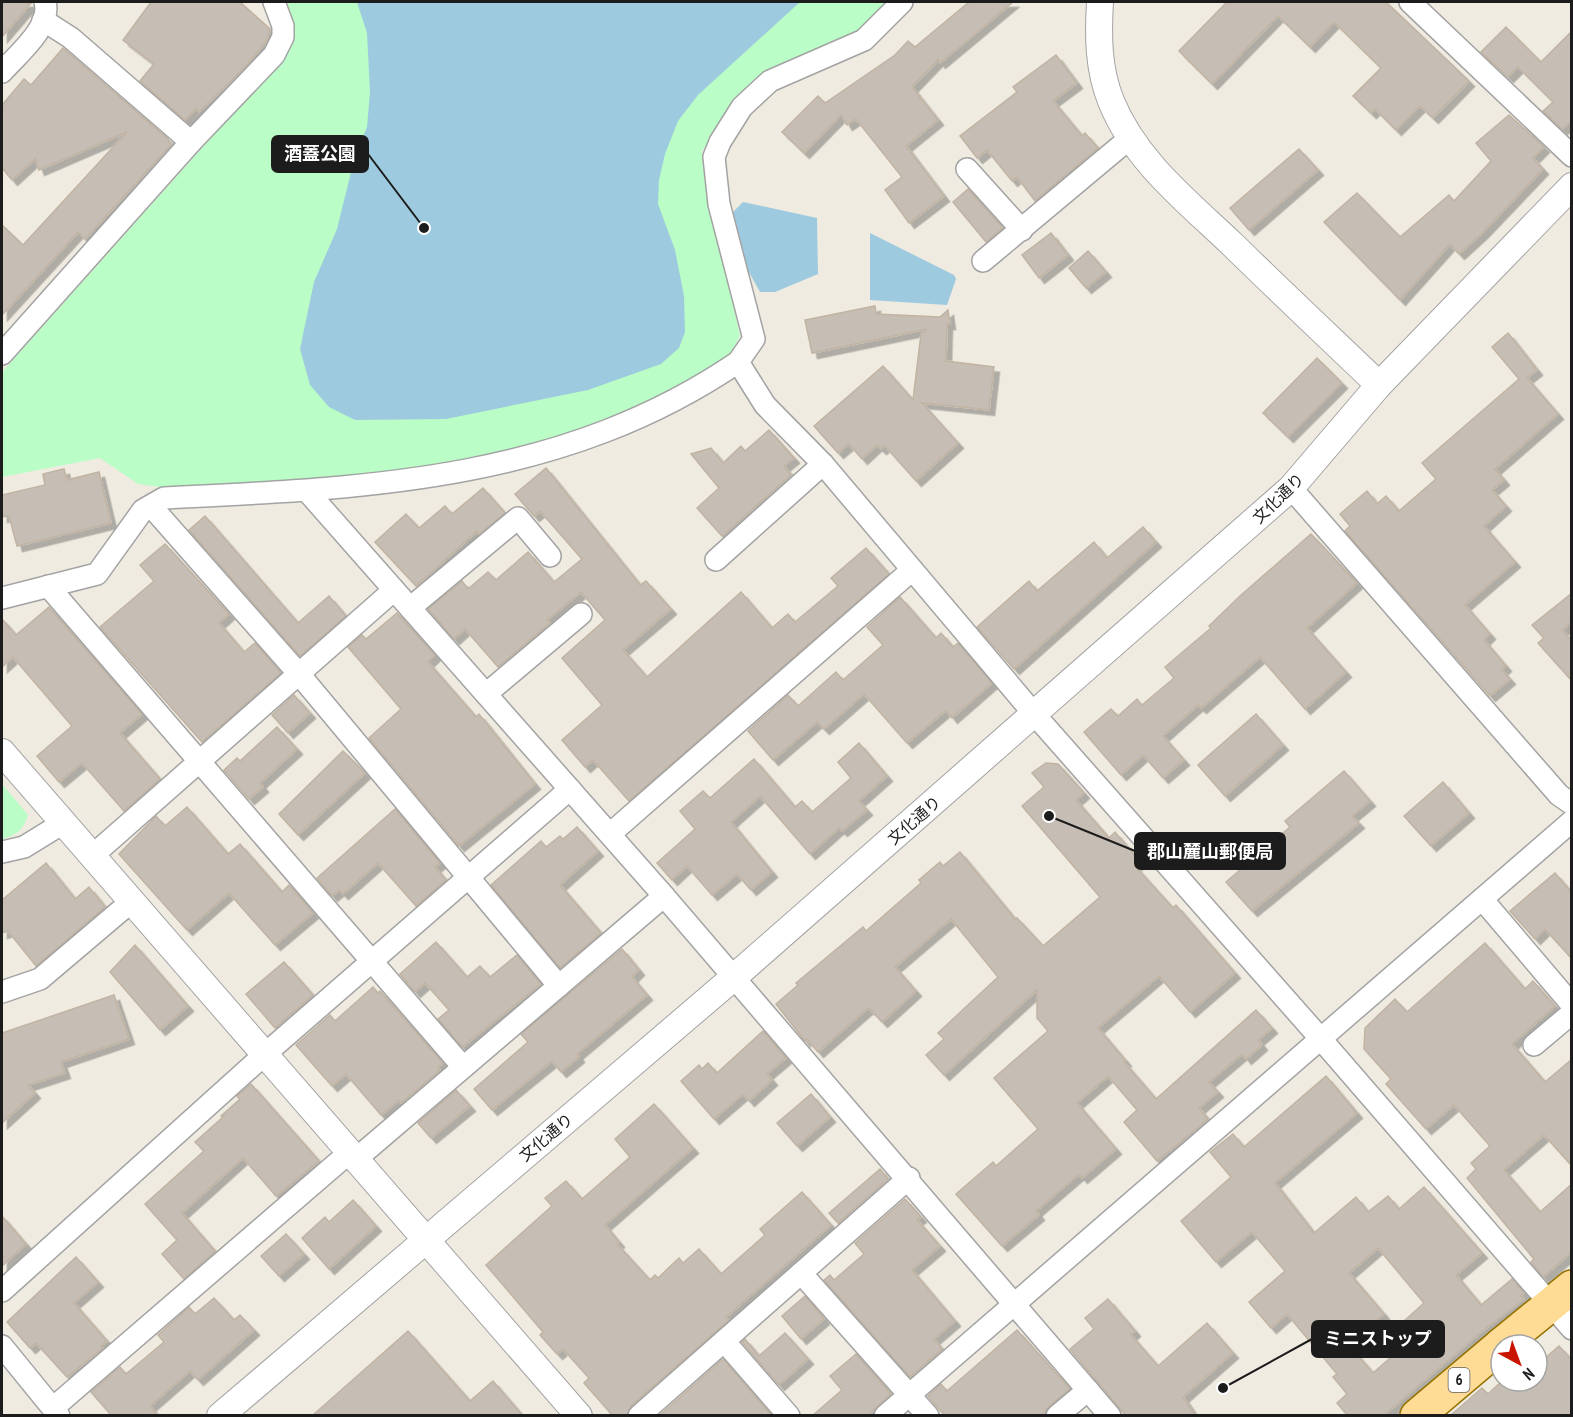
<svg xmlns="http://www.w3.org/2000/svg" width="1573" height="1417" font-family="'PT Sans Narrow','Noto Sans JP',sans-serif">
<defs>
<filter id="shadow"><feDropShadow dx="5.5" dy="5.5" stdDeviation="0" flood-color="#0004"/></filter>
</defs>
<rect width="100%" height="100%" fill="#efebe1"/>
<g fill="#bafdc6">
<polygon points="285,2 889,2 869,25 819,49 740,100 702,151 705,181 740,336 728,358 670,395 573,434 470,461 399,474 258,482 182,490 138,484 100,458 2,477 2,372 285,55 293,27"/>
<path d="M2 784 28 815C23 830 17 835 2 839Z"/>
</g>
<g fill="#9ecae0">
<polygon points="357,2 800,2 698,95 678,121 665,154 659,180 658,204 675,250 684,296 685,332 679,348 661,364 588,390 446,419 355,420 329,407 310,385 300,349 314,282 337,229 354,160 367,127 370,92 367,33"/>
<polygon points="743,202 817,218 818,274 775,292 760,292 746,267 733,212"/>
<polygon points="870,233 954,275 956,279 947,305 870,300"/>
</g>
<g fill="#c6beb4" stroke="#c1b3a2" stroke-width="1.5" fill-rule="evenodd" filter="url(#shadow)">
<polygon points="2,2 32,2 2,37"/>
<polygon points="151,2 240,2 270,29 266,42 245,67 199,112 196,109 185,120 140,81 154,64 123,40"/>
<polygon points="969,2 1013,2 940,63 938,60 912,87 938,120 906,146 944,196 909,223 885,190 902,177 856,119 847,125 841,115 804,153 782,132 818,96 825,103 895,55 908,41 915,47"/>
<polygon points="1227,2 1386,2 1469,81 1433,118 1420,106 1396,130 1375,109 1371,113 1353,96 1381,68 1334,22 1310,47 1278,16 1212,84 1179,51"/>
<polygon points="1506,27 1541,62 1572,31 1572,121 1562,129 1543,111 1553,102 1518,67 1508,77 1481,52"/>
<polygon points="63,48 168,139 171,145 85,239 78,232 2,315 2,225 23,245 127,132 39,170 35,159 12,180 2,168 2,105 24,79 31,85"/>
<polygon points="1056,55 1077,83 1053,101 1082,136 1085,133 1098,148 1035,201 1017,177 1012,181 987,150 977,158 960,136 1017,92 1013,87"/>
<polygon points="1509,115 1544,147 1533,158 1543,169 1482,233 1459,254 1450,244 1400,300 1324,222 1357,193 1400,237 1449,195 1454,201 1491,161 1476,143"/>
<polygon points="1299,149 1318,170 1249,230 1230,208"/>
<polygon points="968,189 1003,228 986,242 953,202"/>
<polygon points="1051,233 1068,255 1039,278 1022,255"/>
<polygon points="1088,251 1106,272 1086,288 1069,268"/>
<polygon points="875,306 876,314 940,317 948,310 950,324 947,324 946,361 994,367 989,410 922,403 958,443 916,481 885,446 881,449 877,445 862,459 849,444 838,453 814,426 883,366 913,400 921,334 927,329 812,353 805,320"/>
<polygon points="1508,333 1537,370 1527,378 1558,414 1495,469 1504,480 1492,490 1506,506 1484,526 1515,562 1465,605 1490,634 1484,640 1506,666 1502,670 1510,679 1490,696 1345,531 1350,526 1340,514 1367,491 1377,504 1386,496 1399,511 1436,479 1422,463 1519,379 1492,347"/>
<polygon points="1317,358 1342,383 1288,437 1263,413"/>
<polygon points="769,430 794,458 784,466 791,475 722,536 697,508 719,488 691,454 711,448 723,463 741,446 745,451"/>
<polygon points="546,468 640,585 646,581 671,609 623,650 647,677 741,592 772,628 788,614 795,622 838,586 831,578 866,548 889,574 629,801 593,760 585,767 562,740 602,705 562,658 605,620 581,592 547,620 550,623 498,667 465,629 454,639 428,609 462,581 468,589 488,572 496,580 528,552 554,582 582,559 540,511 534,516 515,494"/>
<polygon points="64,469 67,480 99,472 111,523 17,546 9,516 2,517 2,495 45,485 43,474"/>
<polygon points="483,488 505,513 479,534 477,531 416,586 375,542 406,514 419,528 445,506 452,514"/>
<polygon points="205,516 298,623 329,596 346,616 300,656 189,530"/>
<polygon points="1143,527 1156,542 1014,669 977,627 1029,581 1037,591 1094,542 1107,558"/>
<polygon points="1311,534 1357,583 1307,628 1346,672 1305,709 1260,657 1201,708 1198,705 1163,736 1184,760 1163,778 1143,755 1121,775 1084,732 1111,709 1118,716 1137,699 1142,705 1174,678 1165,667 1211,628 1209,626 1240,596"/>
<polygon points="165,544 229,614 219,623 244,652 255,643 281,673 202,742 100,627 154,581 140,565"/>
<polygon points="1572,593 1572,622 1562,630 1572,641 1572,681 1538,643 1544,638 1532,625"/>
<polygon points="900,597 936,638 941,633 953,647 958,643 992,683 952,718 946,710 907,743 864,694 824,729 817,722 773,760 748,731 788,695 798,706 836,672 843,680 883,645 867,627"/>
<polygon points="49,607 142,714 120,733 160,779 124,811 82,763 59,782 37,756 72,726 13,657 2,667 2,619 16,635"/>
<polygon points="397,613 435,655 428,662 476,717 479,714 535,784 459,846 369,738 401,709 348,647 362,635 366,639"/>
<polygon points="294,695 310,713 288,733 272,715"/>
<polygon points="1256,714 1283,745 1225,796 1198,765"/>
<polygon points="277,727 297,749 260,783 263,787 249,799 224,770 237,758 240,761"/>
<polygon points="859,743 887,776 859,801 867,810 842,831 839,828 810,854 760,796 731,822 772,872 751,890 737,874 712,895 687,866 672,880 657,863 695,829 680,811 703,791 710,798 754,759 795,807 802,801 812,812 851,778 838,762"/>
<polygon points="343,751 365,773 298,835 279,814"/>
<polygon points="1046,763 1058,764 1084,793 1076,800 1109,838 1115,832 1140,862 1135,866 1173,908 1176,905 1235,973 1190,1012 1159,976 1098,1028 1126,1061 1124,1062 1156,1099 1256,1010 1272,1028 1258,1040 1262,1045 1246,1059 1242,1054 1209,1082 1218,1092 1199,1108 1208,1119 1157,1161 1124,1122 1137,1110 1108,1076 1077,1103 1116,1149 1082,1178 1079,1174 1036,1211 1039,1215 1002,1246 956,1194 993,1162 996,1166 1038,1129 994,1078 1048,1031 1037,1018 1037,990 944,1075 926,1055 944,1039 938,1033 998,977 951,919 895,967 916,991 882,1022 870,1009 867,1009 818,1052 807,1039 805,1041 776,1004 798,985 796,983 863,927 866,931 921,883 919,880 940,862 943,866 960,852 1015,919 1017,918 1043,946 1100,897 1022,806 1044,787 1032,773"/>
<polygon points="1344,771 1370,801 1352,816 1359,823 1252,911 1226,882 1290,827 1285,821"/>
<polygon points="1443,782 1469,813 1431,846 1404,816"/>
<polygon points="187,807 228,854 240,844 282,892 289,885 313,913 275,945 229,893 187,930 119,854 156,816 165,826"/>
<polygon points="395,809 440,863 435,867 446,880 416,906 378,863 343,894 339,890 332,896 317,878"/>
<polygon points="577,827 598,851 560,885 601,933 560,968 491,885 541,841 546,847 560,836 563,839"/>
<polygon points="46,863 75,899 89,887 105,907 36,966 8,931 2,933 2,900"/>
<polygon points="1555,873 1572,893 1572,959 1545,929 1535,939 1510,911"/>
<polygon points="436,942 467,977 480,966 490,977 517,955 541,984 462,1047 438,1019 449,1010 425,983 415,992 400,974"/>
<polygon points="1485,943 1525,989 1533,981 1555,1006 1512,1044 1545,1082 1572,1059 1572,1166 1544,1135 1504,1170 1540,1212 1572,1184 1572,1252 1543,1277 1531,1262 1534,1259 1467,1178 1476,1169 1471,1163 1490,1146 1454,1105 1426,1129 1386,1084 1391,1079 1364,1049 1365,1028 1395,999 1407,1012"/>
<polygon points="135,945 188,1006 160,1030 110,972"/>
<polygon points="622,949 639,970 632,977 647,995 577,1054 579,1057 561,1072 552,1061 492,1110 474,1089 528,1042 521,1034"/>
<polygon points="284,962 313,995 275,1028 246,994"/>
<polygon points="373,987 378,993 380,991 443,1063 438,1067 440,1070 401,1103 399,1100 381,1115 346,1074 332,1086 296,1045 330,1015 335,1021"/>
<polygon points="114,995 129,1039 61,1062 65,1073 28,1085 35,1093 2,1123 2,1033"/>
<polygon points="763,1031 786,1058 767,1074 772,1080 749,1101 743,1094 714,1119 681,1081 699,1065 702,1069 708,1063 717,1073"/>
<path d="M1326 1076 1357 1113 1275 1183 1314 1233 1356 1197 1368 1212 1388 1196 1399 1209 1424 1187 1482 1253 1456 1275 1481 1305 1512 1279 1524 1293 1521 1296 1524 1299 1480 1333 1383 1416H1348L1337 1403 1347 1394 1333 1377 1337 1374 1287 1314 1271 1328 1249 1302 1285 1271 1252 1232 1216 1262 1181 1221 1231 1177 1210 1152 1233 1134 1244 1147ZM1378 1248 1424 1303 1404 1321 1416 1335 1373 1373 1348 1344 1384 1314 1349 1273Z"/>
<polygon points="251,1084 319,1161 276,1196 243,1158 182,1213 215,1251 184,1279 162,1254 177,1240 145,1204 204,1151 195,1142 223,1117 221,1116 240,1099 237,1096"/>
<polygon points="456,1090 470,1106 431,1138 418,1123"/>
<polygon points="811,1094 830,1117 797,1146 777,1123"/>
<polygon points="654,1104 693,1148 605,1225 619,1242 617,1244 650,1280 655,1275 658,1278 679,1258 683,1263 699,1249 721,1274 765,1235 760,1229 802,1192 831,1225 726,1317 729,1320 631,1406 627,1416 613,1416 584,1383 589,1378 563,1349 557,1354 540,1335 543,1332 486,1265 552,1206 545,1198 566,1181 582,1199 630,1157 615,1139"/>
<polygon points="880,1169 888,1179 838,1223 829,1213"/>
<polygon points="905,1199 921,1217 917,1220 940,1246 912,1270 955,1321 934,1339 942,1349 910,1377 824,1280 830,1275 834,1280 864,1254 855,1243"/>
<polygon points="353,1200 376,1226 329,1269 302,1238 325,1217 329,1222"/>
<polygon points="2,1216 26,1244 2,1266"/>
<polygon points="286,1234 304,1254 279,1276 261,1256"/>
<polygon points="76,1257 98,1282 74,1303 107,1341 101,1346 103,1348 67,1377 36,1343 30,1348 7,1322"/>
<polygon points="805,1296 824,1319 801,1339 782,1316"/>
<polygon points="214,1298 234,1320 240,1315 254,1330 198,1380 190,1371 150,1406 158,1416 112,1416 91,1392 120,1367 126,1374 164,1342 158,1335 189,1307 195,1314"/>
<polygon points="1108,1299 1135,1331 1131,1335 1158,1366 1207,1323 1233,1353 1183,1397 1196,1416 1126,1416 1070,1349 1094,1329 1085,1318"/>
<polygon points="1017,1330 1070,1389 1049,1406 1042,1416 945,1416 928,1396 941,1384 947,1391"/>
<polygon points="408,1331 470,1401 493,1381 523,1416 312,1416"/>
<polygon points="785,1333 808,1359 779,1385 742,1342 745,1339 759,1356"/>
<polygon points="1559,1346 1572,1360 1572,1416 1450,1416 1482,1388 1488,1394 1502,1381 1537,1381 1537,1365"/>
<polygon points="856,1354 891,1394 867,1416 812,1416 842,1390 830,1376"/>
<polygon points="723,1359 772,1416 659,1416"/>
</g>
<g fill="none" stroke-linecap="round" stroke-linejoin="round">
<g stroke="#a3a3a3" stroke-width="24">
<g id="minor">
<polyline points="1410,2 1572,156"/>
<polyline points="43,20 71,38 191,142"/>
<path d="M2 72C17 55 52 27 45 2"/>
<polyline points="967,169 1022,230"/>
<polyline points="983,261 1130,138"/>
<polyline points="2,354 191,142 274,55 283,37 283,26 274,2"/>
<polyline points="738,362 754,339 719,204 714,157 720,142 742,107 770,81 864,40 902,2"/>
<polyline points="1291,488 1559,795 1572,804"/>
<polyline points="307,491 664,896 1110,1416"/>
<polyline points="151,506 299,674 559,986"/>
<polyline points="716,560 823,464"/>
<polyline points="48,586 463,1067"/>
<path d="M2 598 97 574 143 510 164 498C368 488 563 481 738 362L765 405 823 464 1035 715 1320 1038 1572 1329"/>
<polyline points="410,608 518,518 550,556"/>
<polyline points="486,694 581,614"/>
<polyline points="610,834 912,570"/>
<polyline points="2,852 24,847 63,823"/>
<polyline points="92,856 394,590"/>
<polyline points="1482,899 1572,1005"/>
<polyline points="2,992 40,979 132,901"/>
<polyline points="1534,1045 1572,1013"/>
<polyline points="356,1159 664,896"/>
<polyline points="801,1273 928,1416"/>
<polyline points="2,1291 264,1055 570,789"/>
<polyline points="724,1341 789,1416"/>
<polyline points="2,1346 59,1416"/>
<polyline points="53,1408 350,1152"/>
<polyline points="639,1416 909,1178"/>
<polyline points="885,1416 1572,821"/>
<polyline points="1057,1416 1088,1390"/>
</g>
</g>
<g stroke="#a3a3a3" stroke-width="28">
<g id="tertiary">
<path d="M1100 2C1098 35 1098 69 1111 101 1135 161 1188 202 1234 246 1282 293 1331 339 1379 385"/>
<polyline points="2,752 579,1416"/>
<polyline points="220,1416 733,978 1291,488 1379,385 1572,186"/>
</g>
</g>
<g stroke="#957200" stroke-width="36">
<g id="primary">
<polyline points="1501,1345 1572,1287"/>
<polyline points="1417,1416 1501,1345"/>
</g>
</g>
<use href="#minor" stroke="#fff" stroke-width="21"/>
<use href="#tertiary" stroke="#fff" stroke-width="26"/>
<use href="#primary" stroke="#ffdc96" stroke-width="33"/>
</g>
<g text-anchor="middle" stroke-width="5" stroke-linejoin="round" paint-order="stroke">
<rect fill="#fff" stroke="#606060" stroke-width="1.5" x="1448.5" y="1368" width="21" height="24" rx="4.5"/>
<g font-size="15" font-weight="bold" fill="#1c1c1c">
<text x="1459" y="1385">6</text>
</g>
<g font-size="16" fill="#1c1c1c" stroke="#fff">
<text transform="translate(1278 498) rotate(-44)" y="6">文化通り</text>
<text transform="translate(914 820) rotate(-41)" y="6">文化通り</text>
<text transform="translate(546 1137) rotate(-40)" y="6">文化通り</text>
</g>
</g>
<path fill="none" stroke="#1c1c1c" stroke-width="2" d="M424 228L368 154M1049 816L1135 851M1223 1388L1312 1339"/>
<g fill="#1c1c1c" stroke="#fff" stroke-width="2">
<circle cx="424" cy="228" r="6"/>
<circle cx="1049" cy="816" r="6"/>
<circle cx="1223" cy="1388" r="6"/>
</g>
<g fill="#1c1c1c" stroke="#1c1c1c" stroke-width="2">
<rect x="272" y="136" width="96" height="36" rx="6"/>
<rect x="1135" y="833" width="150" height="36" rx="6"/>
<rect x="1312" y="1321" width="132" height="36" rx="6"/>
</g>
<g font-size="18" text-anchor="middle" font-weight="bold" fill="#fff">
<text x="320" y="160">酒蓋公園</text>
<text x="1210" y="858">郡山麓山郵便局</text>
<text x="1378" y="1345">ミニストップ</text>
</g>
<rect width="1573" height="1417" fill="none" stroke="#1c1c1c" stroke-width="6"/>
<g transform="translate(1519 1363) rotate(139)"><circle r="28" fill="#ffffff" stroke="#a4a4a4" stroke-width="1.5"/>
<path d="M0-4.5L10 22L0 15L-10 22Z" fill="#c91400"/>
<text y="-9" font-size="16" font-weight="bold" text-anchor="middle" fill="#1c1c1c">N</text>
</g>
</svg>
